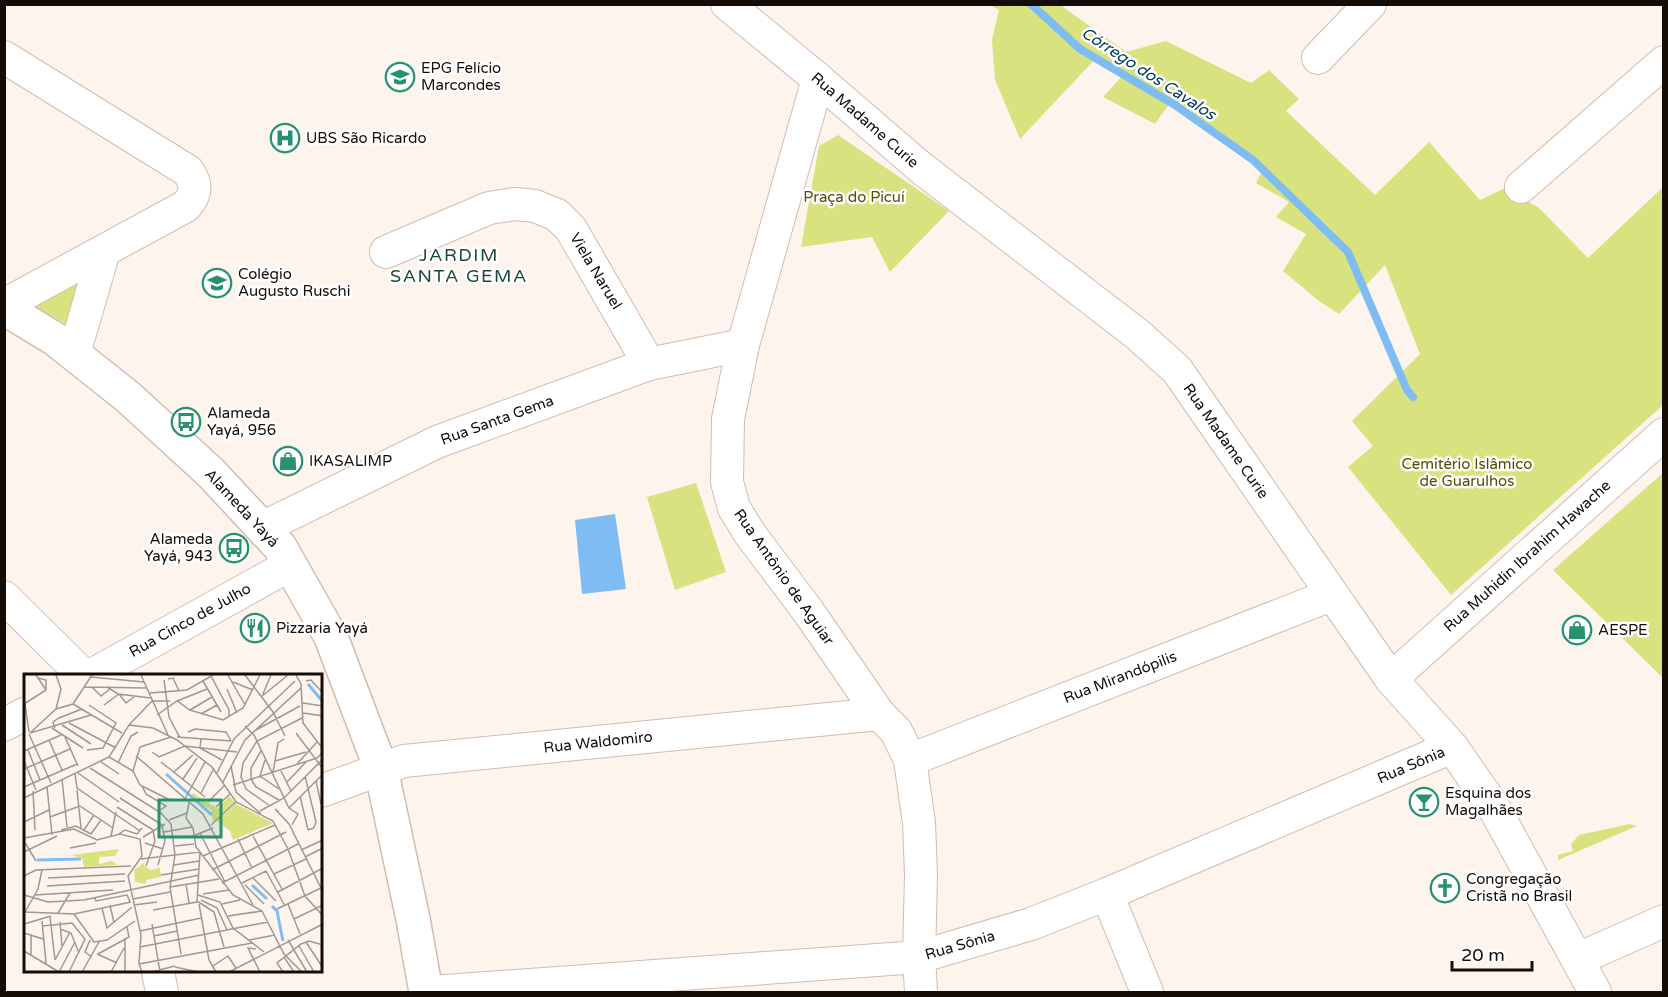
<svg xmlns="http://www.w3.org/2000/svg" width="1668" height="997" font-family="'Varela Round',sans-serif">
<rect width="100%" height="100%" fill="#fef4ee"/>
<g fill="#d8e27e">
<polygon points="990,5 1064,5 1063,7 1126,52 1166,41 1251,83 1269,70 1299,99 1286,111 1375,195 1429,142 1480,200 1503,189 1538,207 1588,258 1663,187 1663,405 1451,595 1348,467 1373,446 1352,421 1420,354 1385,265 1339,314 1319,301 1283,271 1306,234 1276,217 1289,202 1256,183 1264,167 1172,100 1155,124 1103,97 1123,75 1098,56 1020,139 995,80 992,40 999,10"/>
<polygon points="838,135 949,211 890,272 872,237 801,247 819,146"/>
<polygon points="91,267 70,326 26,301"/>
<polygon points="1663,473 1663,678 1553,570"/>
<polygon points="696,483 726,572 675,590 647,497"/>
<polygon points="1630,824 1637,826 1558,860 1558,855 1573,851 1571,844 1579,835"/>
</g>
<polygon fill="#80bcf4" points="615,514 626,589 582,594 575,520"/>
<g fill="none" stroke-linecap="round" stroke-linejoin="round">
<polyline stroke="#80bcf4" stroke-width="8" points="1031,4 1080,49 1175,105 1253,160 1348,252 1407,390 1413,397"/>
<g stroke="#d4bbad" stroke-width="34">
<g id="minor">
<polyline points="727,4 818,79 920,167 1137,334 1177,370 1391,679 1452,747 1493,806 1595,992"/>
<path d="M4 57 188 171C197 185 197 193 186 206L4 305"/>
<polyline points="1318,58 1370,4"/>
<polyline points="818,79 743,345 728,419 727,482 734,508 750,534 808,611 879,714 896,731 910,760 919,823 921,875 919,957 921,992"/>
<polyline points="1521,187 1664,62"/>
<polyline points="386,252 489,208 515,204 535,206 557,215 571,229 649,364"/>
<polyline points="74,354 104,251"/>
<polyline points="262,528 437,442 649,364 743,345"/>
<polyline points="4,597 84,676"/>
<polyline points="90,676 290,565"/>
<polyline points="1391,679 1664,434"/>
<polyline points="4,725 26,713"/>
<polyline points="910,760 1331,595"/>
<polyline points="321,791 404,761 879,714"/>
<polyline points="1107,894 1147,992"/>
<polyline points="1578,959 1664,921"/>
<polyline points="158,972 162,992"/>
<polyline points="431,992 919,957 1031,924 1107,894 1452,747"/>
</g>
</g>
<g stroke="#d4bbad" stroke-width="36">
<polyline id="tertiary" points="4,308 55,339 128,397 211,473 280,547 331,637 381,769 413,919 426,992"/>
</g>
<use href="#minor" stroke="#fff" stroke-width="32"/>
<use href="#tertiary" stroke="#fff" stroke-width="33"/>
</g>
<defs>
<g id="school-ring" transform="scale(1.5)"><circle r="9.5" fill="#fff" stroke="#28916f" stroke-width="1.5"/><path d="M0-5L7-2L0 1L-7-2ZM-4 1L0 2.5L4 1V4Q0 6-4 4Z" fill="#28916f"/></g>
<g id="hospital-ring" transform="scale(1.5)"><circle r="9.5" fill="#fff" stroke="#28916f" stroke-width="1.5"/><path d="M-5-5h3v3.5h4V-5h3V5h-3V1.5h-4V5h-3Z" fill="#28916f"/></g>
<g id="bus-ring" transform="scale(1.5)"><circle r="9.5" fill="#fff" stroke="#28916f" stroke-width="1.5"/><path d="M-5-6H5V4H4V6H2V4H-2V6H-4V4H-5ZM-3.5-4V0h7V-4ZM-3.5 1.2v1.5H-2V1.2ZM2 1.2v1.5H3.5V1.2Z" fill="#28916f"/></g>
<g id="shop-ring" transform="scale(1.5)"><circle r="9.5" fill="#fff" stroke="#28916f" stroke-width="1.5"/><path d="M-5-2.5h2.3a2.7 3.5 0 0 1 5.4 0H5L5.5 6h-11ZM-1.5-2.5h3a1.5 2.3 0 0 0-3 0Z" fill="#28916f"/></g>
<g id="restaurant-ring" transform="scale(1.5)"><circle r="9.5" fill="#fff" stroke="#28916f" stroke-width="1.5"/><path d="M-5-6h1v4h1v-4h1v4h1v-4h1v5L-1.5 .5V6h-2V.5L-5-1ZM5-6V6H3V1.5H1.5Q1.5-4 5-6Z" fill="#28916f"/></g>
<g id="bar-ring" transform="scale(1.5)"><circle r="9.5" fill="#fff" stroke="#28916f" stroke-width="1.5"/><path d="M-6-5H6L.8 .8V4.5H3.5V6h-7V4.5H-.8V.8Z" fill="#28916f"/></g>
<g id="church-ring" transform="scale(1.5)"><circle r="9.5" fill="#fff" stroke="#28916f" stroke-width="1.5"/><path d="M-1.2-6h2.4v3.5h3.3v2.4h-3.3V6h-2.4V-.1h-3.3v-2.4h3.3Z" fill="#28916f"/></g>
</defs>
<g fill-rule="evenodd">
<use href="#school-ring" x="400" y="77"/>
<use href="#hospital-ring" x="285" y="138"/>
<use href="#school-ring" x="217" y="283"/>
<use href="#bus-ring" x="186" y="422"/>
<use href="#shop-ring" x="288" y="461"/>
<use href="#bus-ring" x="234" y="548"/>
<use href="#restaurant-ring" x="255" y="628"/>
<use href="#shop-ring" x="1577" y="630"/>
<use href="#bar-ring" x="1424" y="802"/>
<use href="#church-ring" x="1445" y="888"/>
</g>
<g text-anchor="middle" stroke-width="5" stroke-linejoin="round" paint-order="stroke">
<g font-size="15" fill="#140c07" stroke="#fff" text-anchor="start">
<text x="421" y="73">EPG Felício<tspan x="421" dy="17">Marcondes</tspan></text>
<text x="306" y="143">UBS São Ricardo</text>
<text x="238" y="279">Colégio<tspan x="238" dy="17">Augusto Ruschi</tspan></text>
<text x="207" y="418">Alameda<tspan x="207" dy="17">Yayá, 956</tspan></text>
<text x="309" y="466">IKASALIMP</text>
<text x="213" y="544" text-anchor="end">Alameda<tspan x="213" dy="17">Yayá, 943</tspan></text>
<text x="276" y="633">Pizzaria Yayá</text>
<text x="1598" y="635">AESPE</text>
<text x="1445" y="798">Esquina dos<tspan x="1445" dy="17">Magalhães</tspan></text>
<text x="1466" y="884">Congregação<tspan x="1466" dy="17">Cristã no Brasil</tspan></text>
</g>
<g font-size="15" fill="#140c07" stroke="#fff">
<text transform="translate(865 120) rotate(41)" y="5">Rua Madame Curie</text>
<text transform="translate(596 271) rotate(59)" y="5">Viela Naruel</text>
<text transform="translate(497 420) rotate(-20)" y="5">Rua Santa Gema</text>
<text transform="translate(1226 441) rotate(55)" y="5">Rua Madame Curie</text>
<text transform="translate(242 508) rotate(47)" y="5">Alameda Yayá</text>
<text transform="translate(1527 556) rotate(-42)" y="5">Rua Muhidin Ibrahim Hawache</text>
<text transform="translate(784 577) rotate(55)" y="5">Rua Antônio de Aguiar</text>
<text transform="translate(190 620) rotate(-29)" y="5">Rua Cinco de Julho</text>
<text transform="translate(1120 677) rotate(-21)" y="5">Rua Mirandópilis</text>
<text transform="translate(598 742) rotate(-6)" y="5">Rua Waldomiro</text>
<text transform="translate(1411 765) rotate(-23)" y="5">Rua Sônia</text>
<text transform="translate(960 945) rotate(-16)" y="5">Rua Sônia</text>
</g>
<g font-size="15" fill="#4d5100" stroke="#fff">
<text x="854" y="202">Praça do Picuí</text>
<text x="1467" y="469">Cemitério Islâmico<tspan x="1467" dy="17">de Guarulhos</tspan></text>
</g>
<g font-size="16" font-style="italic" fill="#003a66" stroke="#fff">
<text transform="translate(1149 73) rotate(33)" y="6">Córrego dos Cavalos</text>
</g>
<g font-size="18" letter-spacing="1.5" fill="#194938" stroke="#fff">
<text x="459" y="261">JARDIM<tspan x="459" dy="21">SANTA GEMA</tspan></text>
</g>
</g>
<g transform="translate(24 674)">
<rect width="298" height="298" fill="#fef4ee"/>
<path d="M169 119 194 135 205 122 211 129 189 148 187 136 166 123ZM212 130 249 149 209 166 206 157 193 147ZM95 175 91 182 75 183V190L88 187 93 191 60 193 58 184 47 181ZM121 188 120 192 127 196 136 194 137 203 122 206V210L111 208 110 196Z" fill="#d8e27e"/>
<path fill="none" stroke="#80bcf4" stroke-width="3" d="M284 10 299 28M142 100 188 141M13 186 57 185M228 211 243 225M248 232 253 237 259 267"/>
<path fill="none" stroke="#a09792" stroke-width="1.5" d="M12 1 22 16M32 1 37 15 32 35M117 1 144 61M204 1 221 31M221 1 249 38 261 62M272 1 277 10 279 49 299 75M187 2 205 36V43M67 3 120 8M14 4 22 6V16M144 5 149 4 155 17M140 6 145 43 156 64M179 7 197 38M282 7 287 6 299 19M209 8 229 16M60 13 123 14M68 13 77 22 86 15M83 13 94 20 127 24M203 15 213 39M126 19 163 16 189 1M95 20 102 29 110 23M239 20 247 1M237 23 264 1M153 27 183 15M279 29 299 32M0 30 22 16M1 30 5 58M49 30 98 59M80 31 95 20M166 36 188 23M279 39 299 42M177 40 193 31M133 41 153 27 166 36 199 46 219 34 236 1M45 49 92 74M38 51 67 70M105 51 128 27H146M221 52 230 61 265 134 274 140 268 151M28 54 59 74M31 54 29 48 35 44 58 35M232 56 276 32M164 58 171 55 202 58 207 67M6 59 32 35 49 30 68 1M6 59 67 41M272 59 299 95M5 60 27 109M41 63 54 92M153 63 207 67M177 65 176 74 198 86M25 66 38 96M116 73 109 97 116 111M116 73 147 63M4 76 16 106M63 76 79 74 92 49 65 31M0 77 37 61M237 77 227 94V105L232 113 255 126M128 78 135 83 161 72 213 78M112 82 179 140 229 231M85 83 109 97M241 86 236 102 255 115M0 87 12 116M251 87 282 78M77 88 95 100M137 88 181 123M94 89 107 62 114 58M273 90 293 68M207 92 212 118 237 140M66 94 137 139 147 150 151 181 146 213 157 280M0 95 46 75M256 95 267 117M150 98 169 81M249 98 254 69 260 65M54 99 95 128M193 99 210 65 271 7M51 100 53 114 116 157M281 102 292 148 290 154 284 156M38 105 43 153M159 105 173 84M292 107 297 130M199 108 221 66 277 14M263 108 282 88M116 111 146 126M209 111 293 84 299 78M118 112 122 120 142 132 135 137M0 113 53 90M23 113 28 161M53 116 57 154M9 117 11 156M177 119 190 94M276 122 284 156M0 124 85 83 105 51 129 54 153 66 188 93 212 128 249 147 264 175 281 222 299 242M96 124 138 151M161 125 181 88M184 128 201 111M165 129 162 144 169 154 172 173 209 221 238 237M56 132 89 154M246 132 222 115 217 103 219 89 233 67 278 44M93 133 129 156 131 167 122 192M192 133 206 120M265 134 299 100M236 137 260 124 299 85M255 138 251 135 265 150 299 218M26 143 56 132M145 146 163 139M0 148 25 136M187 151 212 128M37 156 52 152 67 160 77 146M60 156 70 141M140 158 168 153M176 159 201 208M95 160 101 156 113 160 118 154M87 162 92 138M229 162 258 215M119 163 141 150M151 163 169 162 189 154M0 164 50 155 73 166 96 160 116 165 118 182 104 202 117 261 115 290 118 298M214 165 228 194M0 167 12 187M121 169 139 175M151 172 170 170M46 174 72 169M277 176 299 166M0 178 33 162M179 182 251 151M281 183 299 174M117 185 176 178 173 227 190 238 200 273M134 191 141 167 138 151M150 191 175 187M188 196 262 158M242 197 261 232M250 200 282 185M137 201 175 195M0 202 12 196 107 192M24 204 101 200M229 204 252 227M198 209 274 170M218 209 242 197M162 210 165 229M221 211 240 230M23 212 101 207M146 213 195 205M254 218 299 194M179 220 205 216M0 221 24 228 60 226 175 201M11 221 89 216M174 221 196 228 209 254 240 278M71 224 72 227 103 221 106 228M109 225 146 218M177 226 193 234 203 256M175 230 185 286 192 298M198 230 216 226M264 230 276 260M86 231 90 249M110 231 133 228M78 234 83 254 108 233M253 235 299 213M129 236 173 228M238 237 260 280 278 298M0 238 50 240 107 228M1 238 14 215 18 196M34 239 46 219M50 240 70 268 83 266 111 247M204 242 238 237M26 243 31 286M270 245 299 231M18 247 22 289M36 248 38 272M0 250 27 242M128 250 136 298M18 252 48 249 61 265 45 298M36 255 47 259 55 279M116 257 177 244M0 259 19 265M7 260V281M130 262 153 257M66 266 61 278 68 283M225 266 251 261M264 266 283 298M282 268 299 294M275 272 290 298M116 273 244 248M232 275 224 274 236 298M0 277 35 298M73 280 93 289M74 280 105 263 103 253M260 283 270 298M31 286 46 258M115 290 228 269M189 292 204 282 212 294M151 293 174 298M35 298 51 268M58 298 75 268M87 298 100 274M101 298V264M127 298 151 292M205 298 299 250M259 298 253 289 277 270 285 267 299 271"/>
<path fill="#28916f" fill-opacity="0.15" stroke="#28916f" stroke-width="3" d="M135 126H197V163H135Z"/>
<rect width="298" height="298" fill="none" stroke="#140c07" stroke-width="3"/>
</g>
<rect width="1668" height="997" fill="none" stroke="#140c07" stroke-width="12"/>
<path d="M1452 961v9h80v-9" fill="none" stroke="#140c07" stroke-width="3"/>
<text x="1461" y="961" font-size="18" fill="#140c07" stroke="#ffffff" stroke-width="4.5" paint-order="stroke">20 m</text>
</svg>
